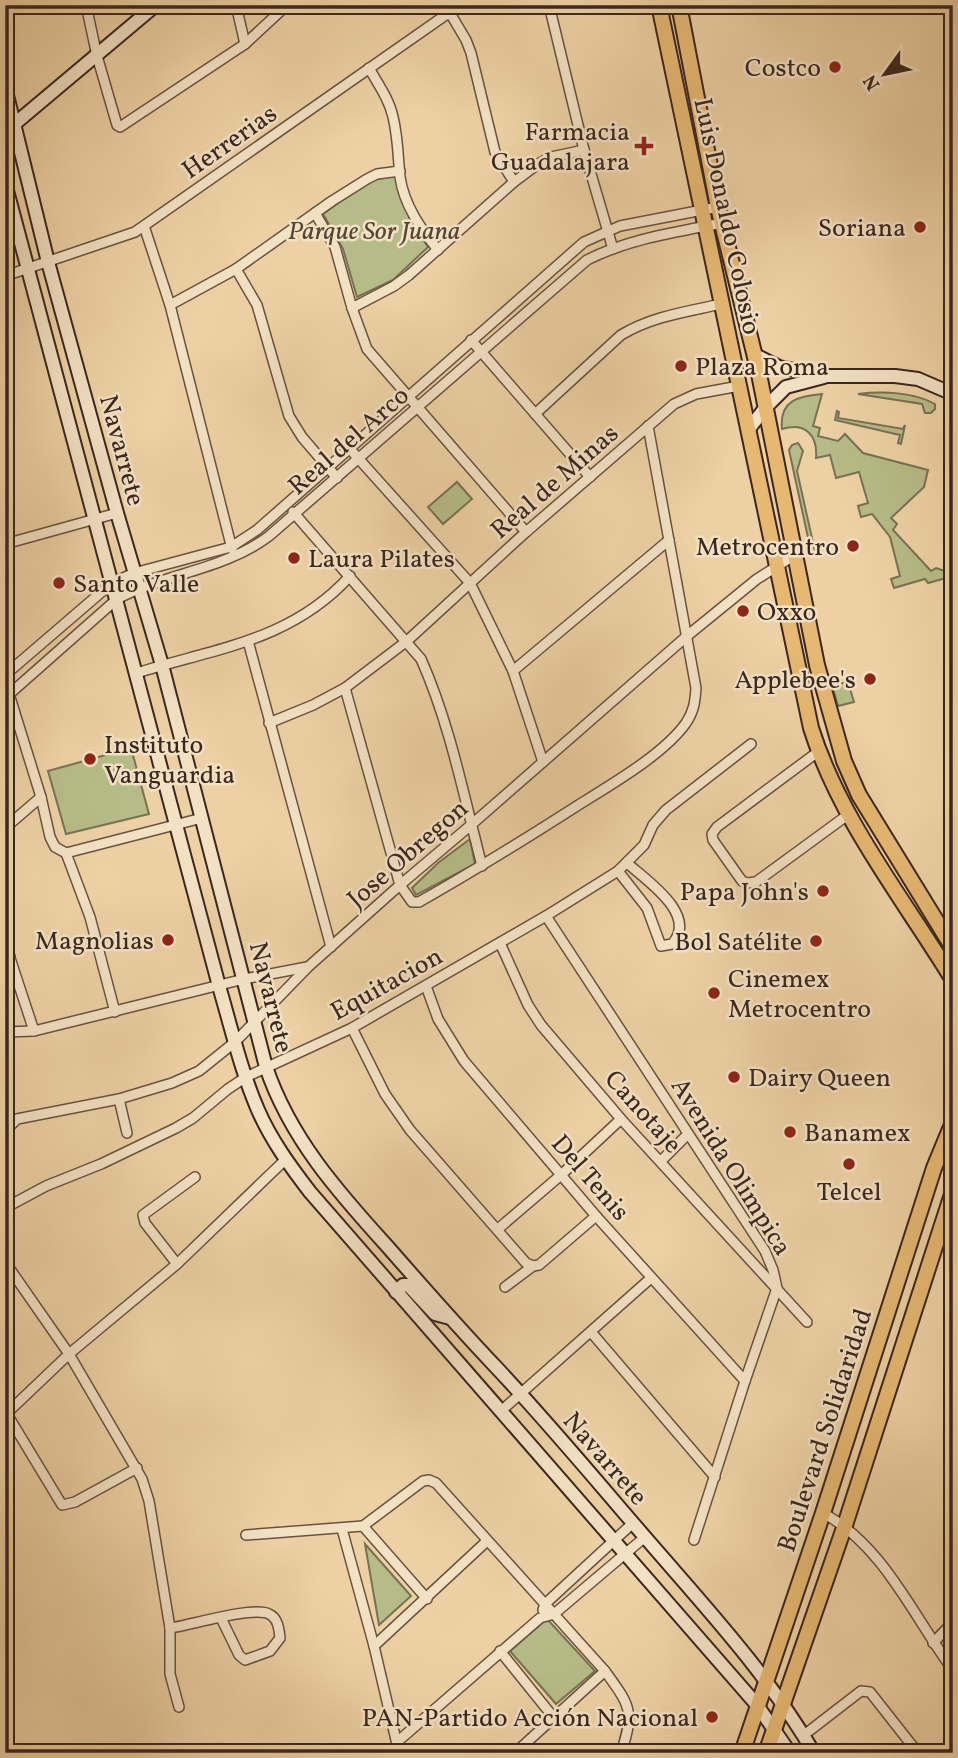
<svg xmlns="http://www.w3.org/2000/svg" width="958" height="1758" font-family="Vollkorn,serif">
<rect width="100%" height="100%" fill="#edd1a4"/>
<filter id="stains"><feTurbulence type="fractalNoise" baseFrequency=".00286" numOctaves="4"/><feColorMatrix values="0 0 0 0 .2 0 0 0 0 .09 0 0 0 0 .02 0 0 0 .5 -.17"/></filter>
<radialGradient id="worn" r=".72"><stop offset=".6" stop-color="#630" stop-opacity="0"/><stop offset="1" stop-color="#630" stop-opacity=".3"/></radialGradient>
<g fill="#b6bc87" stroke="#787254" stroke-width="2">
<path d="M397 174C403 204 410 222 428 247L393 280 357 297 343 249 323 214 369 181Z"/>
<path d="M822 394 813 426 820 428 818 436 838 441 845 434 863 453 928 470 924 487 891 518 897 524 893 530 931 571 936 568 951 573 950 577 928 583 925 579 894 588 891 579 900 576 890 537 872 514 861 517 858 506 868 503 859 472 836 478 830 455 816 458C818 435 805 422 782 429 779 400 799 396 822 394Z"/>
<path d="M858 394C882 391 914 392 935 404V409L931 413H925L922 404Z"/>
<polygon points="837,411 839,412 838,418 903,429 905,425 901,444 898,443 900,435 835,420"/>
<polygon points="798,443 803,451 797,471 816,556 812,556 789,450 792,445"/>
<polygon points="457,482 472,499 443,524 428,507"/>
<polygon points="848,682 854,702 838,706 832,685"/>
<polygon points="131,748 149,814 66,834 48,771"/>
<polygon points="470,839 475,864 416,895 412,888 438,863"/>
<polygon points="365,1544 411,1596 379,1625"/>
<polygon points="547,1619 595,1671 556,1704 510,1651"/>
</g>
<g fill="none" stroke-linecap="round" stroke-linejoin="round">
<g stroke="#685241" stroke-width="12">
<g id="street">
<polyline points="86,5 97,56 117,125 120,127 245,44 287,5"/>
<polyline points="236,5 245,44"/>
<polyline points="549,5 584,150 613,249"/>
<polyline points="450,13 466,40 471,53 495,152 514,182"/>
<path d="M369 68C378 84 389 99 393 117 398 137 398 157 400 177 404 205 421 229 438 250"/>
<polyline points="315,213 335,247 352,308 367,349 526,532"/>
<polyline points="144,226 170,305 232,549"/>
<polyline points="236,269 257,305 289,416 302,437 337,478"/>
<polyline points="5,276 135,232 460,5"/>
<polyline points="170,305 236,269 332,201 367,179 377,174 400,171"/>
<polyline points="352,308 394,286 409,275 514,182 538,164 551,157 584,150"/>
<polyline points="471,340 590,477"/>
<path d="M535 414 621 335C653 316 686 312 721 304"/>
<polyline points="349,448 470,583 513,671 543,762"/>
<path d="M293 512 421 659C450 724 464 797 482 866"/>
<polyline points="5,544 117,513"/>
<polyline points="248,641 331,947"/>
<polyline points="513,671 669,540"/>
<path d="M137 673C216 648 291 641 350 576"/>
<polyline points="5,675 112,583 134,573 231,547 257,530 584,242 620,226 718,207"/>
<polyline points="5,681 41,797 50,837 55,847 66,853 202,818"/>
<path d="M345 688 400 885 412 902H419C474 871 527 838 580 804 612 784 664 754 686 723 694 711 695 702 696 688L648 426"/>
<path d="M5 698 117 599C166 573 224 570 269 536L587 260C628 239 676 232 722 223"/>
<polyline points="269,723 313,705 345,688 407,641 526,532 674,404 696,394 739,386"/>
<polyline points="819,751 717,827 712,834 713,840 742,881 747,883 756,882 849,814"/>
<polyline points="5,828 41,797"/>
<polyline points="66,853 90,917 115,1012"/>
<path d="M618 871 647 908 661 946 672 944C699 915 646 880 627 863"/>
<polyline points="546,916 765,1251 773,1270 777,1288 745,1381 694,1540"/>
<polyline points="5,939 10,957"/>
<polyline points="500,943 528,1005 541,1025 621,1119 807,1322"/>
<polyline points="5,953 10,958 34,1031"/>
<polyline points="426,986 438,1019 464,1061 596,1216 745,1381"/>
<polyline points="352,1028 385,1094 410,1130 526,1263 533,1266 539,1265 596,1216"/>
<polyline points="5,1032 34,1031 244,979 307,967"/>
<polyline points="119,1099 127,1133"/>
<polyline points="5,1131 17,1119 119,1099 172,1083 199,1071 235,1042 308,967 400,885 471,825 687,636 757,579 795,555"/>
<polyline points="661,1161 688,1134"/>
<polyline points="5,1208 46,1186 101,1164 176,1128 193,1118 228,1089 246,1077 352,1028 546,916 618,871 644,845 653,825 666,810 751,744"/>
<polyline points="498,1229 561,1175 621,1119"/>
<path d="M5 1262 69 1354 142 1479 149 1501 170 1628C191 1625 253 1606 269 1614 278 1618 279 1629 280 1638L270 1651 245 1660 239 1655 221 1618"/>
<polyline points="177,1264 145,1223 143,1215 195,1177"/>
<polyline points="505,1287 533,1266"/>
<polyline points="591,1332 715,1477"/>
<polyline points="501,1411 651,1278"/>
<polyline points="7,1414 62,1505 75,1502 137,1468"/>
<polyline points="5,1415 69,1354 177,1264 285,1160"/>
<path d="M823 1513C884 1546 913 1616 953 1670"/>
<path d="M363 1526 423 1481 429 1480 436 1483 605 1671C630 1706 635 1710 621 1753"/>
<polyline points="342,1529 374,1646 399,1753"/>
<polyline points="246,1535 363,1526 427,1599"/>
<polyline points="543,1610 545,1604 633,1523"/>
<polyline points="170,1628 170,1674 179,1707"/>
<polyline points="933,1643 953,1622"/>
<polyline points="374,1646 487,1541"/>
<polyline points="500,1651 554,1718"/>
<polyline points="804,1735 861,1691 870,1692 918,1753"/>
<polyline points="397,1742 540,1618 554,1614 645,1537"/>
<polyline points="515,1753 605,1671"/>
</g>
</g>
<g stroke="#3b2720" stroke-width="16">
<g id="secondary">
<path d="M5 87 48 262 117 513 162 665 266 1067C290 1138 338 1192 387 1246 422 1286 457 1326 494 1365 548 1422 599 1484 651 1544 709 1611 769 1676 814 1753"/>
<polyline points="5,132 156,5"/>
<path d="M5 183 219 986C231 1027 241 1071 258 1110 271 1140 290 1166 310 1192L757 1705 790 1753"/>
<polyline points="755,355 779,367 827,376 895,376 918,379 953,394"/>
<polyline points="748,430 766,407 786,387 824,377"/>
<polyline points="396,1292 403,1285 408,1285 435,1314 450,1318"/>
</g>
</g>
<g stroke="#3b2720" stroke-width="18">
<g id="primary">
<path d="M659 5 811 728C840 820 903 898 953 980"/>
<polyline points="679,5 718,207 758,369 817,665 844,761 859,795 953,948"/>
<polyline points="742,1753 823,1513 934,1168 953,1122"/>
<polyline points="766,1753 845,1525 953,1191"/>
</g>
</g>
<use href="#street" stroke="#f3e1c4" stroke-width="9"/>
<use href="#secondary" stroke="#f3e1c4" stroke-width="12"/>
<use href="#primary" stroke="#e6b872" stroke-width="14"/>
</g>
<g fill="#8f2418" stroke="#f3e1c4" stroke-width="2.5">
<circle cx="835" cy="67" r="7"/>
<path d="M640.5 135.5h7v7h7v7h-7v7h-7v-7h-7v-7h7z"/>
<circle cx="920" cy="227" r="7"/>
<circle cx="681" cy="366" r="7"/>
<circle cx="853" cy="546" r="7"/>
<circle cx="294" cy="558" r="7"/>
<circle cx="59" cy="583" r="7"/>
<circle cx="743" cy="611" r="7"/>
<circle cx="870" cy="679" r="7"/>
<circle cx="90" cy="759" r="7"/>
<circle cx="823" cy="891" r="7"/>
<circle cx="168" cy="940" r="7"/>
<circle cx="816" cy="941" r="7"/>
<circle cx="714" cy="993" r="7"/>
<circle cx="734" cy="1077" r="7"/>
<circle cx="790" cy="1132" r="7"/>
<circle cx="849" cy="1164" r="7"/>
<circle cx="712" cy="1717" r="7"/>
</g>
<g text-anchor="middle" stroke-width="5" stroke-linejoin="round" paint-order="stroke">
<g font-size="26" fill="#3b2720" stroke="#f3e1c4" text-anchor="end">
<text x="821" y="76">Costco</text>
<text x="630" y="140">Farmacia<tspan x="630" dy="30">Guadalajara</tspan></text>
<text x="906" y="236">Soriana</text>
<text x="695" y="375" text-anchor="start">Plaza Roma</text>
<text x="839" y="555">Metrocentro</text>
<text x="308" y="567" text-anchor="start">Laura Pilates</text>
<text x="73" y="592" text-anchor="start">Santo Valle</text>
<text x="757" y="620" text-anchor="start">Oxxo</text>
<text x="856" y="688">Applebee's</text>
<text x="104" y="753" text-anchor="start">Instituto<tspan x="104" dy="30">Vanguardia</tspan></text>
<text x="809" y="900">Papa John's</text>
<text x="154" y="949">Magnolias</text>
<text x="802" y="950">Bol Satélite</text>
<text x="728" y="987" text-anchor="start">Cinemex<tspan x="728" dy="30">Metrocentro</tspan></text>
<text x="748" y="1086" text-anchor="start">Dairy Queen</text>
<text x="804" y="1141" text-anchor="start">Banamex</text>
<text x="849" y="1200" text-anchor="middle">Telcel</text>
<text x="698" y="1726">PAN-Partido Acción Nacional</text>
</g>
<g font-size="26" fill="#3b2720" stroke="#f3e1c4">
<text transform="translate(229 141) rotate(-35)" y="9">Herrerias</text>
<text transform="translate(728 216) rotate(78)" y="9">Luis Donaldo Colosio</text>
<text transform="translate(348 440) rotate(-41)" y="9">Real del Arco</text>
<text transform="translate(123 450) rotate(75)" y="9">Navarrete</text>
<text transform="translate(554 481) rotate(-41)" y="9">Real de Minas</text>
<text transform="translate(407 853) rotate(-41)" y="9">Jose Obregon</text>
<text transform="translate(386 983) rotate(-29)" y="9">Equitacion</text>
<text transform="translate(272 997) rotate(76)" y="9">Navarrete</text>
<text transform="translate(644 1111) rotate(48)" y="9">Canotaje</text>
<text transform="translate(732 1166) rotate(58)" y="9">Avenida Olimpica</text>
<text transform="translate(591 1177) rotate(49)" y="9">Del Tenis</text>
<text transform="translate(824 1430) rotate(-72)" y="9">Boulevard Solidaridad</text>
<text transform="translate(606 1458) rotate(49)" y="9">Navarrete</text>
</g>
<g font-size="26" font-style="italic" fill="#544535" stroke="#f3e1c4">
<text x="374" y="239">Parque Sor Juana</text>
</g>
</g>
<rect width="958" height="1758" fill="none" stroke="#edd1a4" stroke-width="28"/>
<rect x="7" y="7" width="944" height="1744" fill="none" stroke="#3b2720" stroke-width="3.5"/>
<rect x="14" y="14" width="930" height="1730" fill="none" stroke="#3b2720" stroke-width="2"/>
<g transform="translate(885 74) rotate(237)" stroke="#f3e1c4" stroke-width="5" paint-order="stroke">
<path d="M0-5L12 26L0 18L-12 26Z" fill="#3b2720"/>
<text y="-10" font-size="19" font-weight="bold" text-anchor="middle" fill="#3b2720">N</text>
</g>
<rect width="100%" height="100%" filter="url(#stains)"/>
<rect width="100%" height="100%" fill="url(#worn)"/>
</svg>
